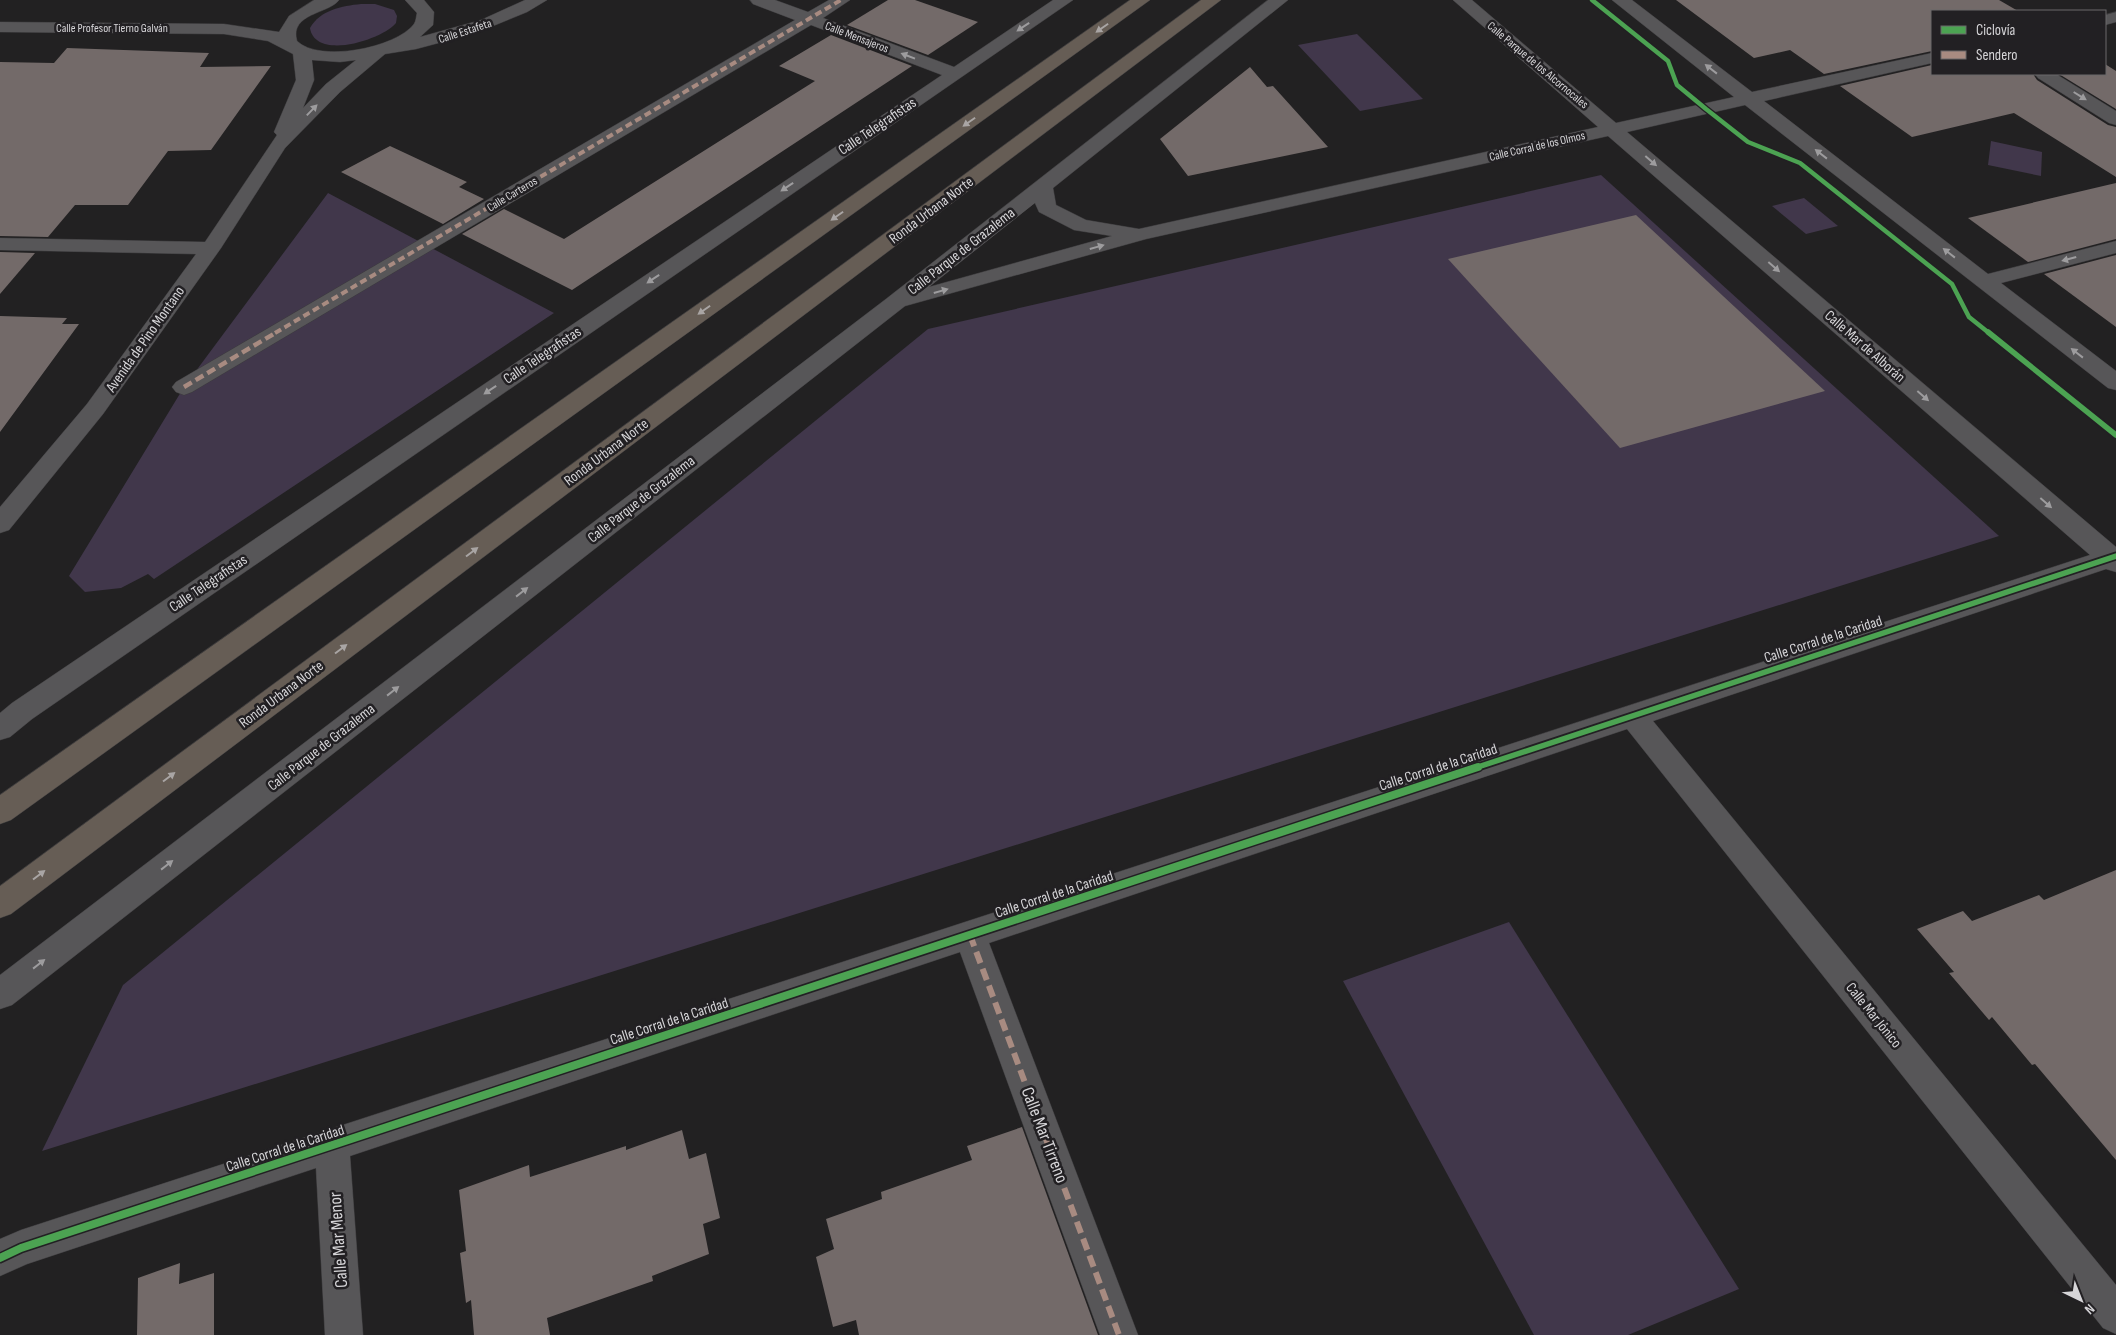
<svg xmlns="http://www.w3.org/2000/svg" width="2116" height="1335" font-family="'Sofia Sans Condensed',sans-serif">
<rect width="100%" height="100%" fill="#222122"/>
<g fill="#41374b">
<path d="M361 4H375L394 10 397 16 396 23C382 40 315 61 310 28 320 10 342 6 361 4Z"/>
<polygon points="1357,34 1423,99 1360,111 1298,45"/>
<polygon points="1991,141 2042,152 2041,176 1988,165"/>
<polygon points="1601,175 1999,536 42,1151 123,985 928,329"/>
<polygon points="328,193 554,313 154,579 148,574 121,588 85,592 69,576 184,387"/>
<polygon points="1804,198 1838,226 1806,234 1772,206"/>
<polygon points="1509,922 1739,1289 1628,1335 1534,1335 1343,981"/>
</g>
<g fill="#736a69">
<polygon points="888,0 915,0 978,22 928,55 847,25"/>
<polygon points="1676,0 1999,0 2018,11 1932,11 1932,51 1824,74 1790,50 1754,58"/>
<polygon points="831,35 912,66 572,290 462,234 504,209 564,239 815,81 779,66"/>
<polygon points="67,48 209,53 200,67 271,66 211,150 168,151 128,205 75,205 48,237 0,236 0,62 54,63"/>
<polygon points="2105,64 2116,71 2116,109 2059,74 2105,74"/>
<polygon points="1932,65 1932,74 2033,74 2037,80 2108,125 2116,127 2116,177 2014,113 1912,137 1840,86"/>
<polygon points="1250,67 1267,87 1273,86 1328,147 1188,176 1160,139"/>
<polygon points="390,146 467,182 459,187 484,199 443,224 341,172"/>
<polygon points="2116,183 2116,239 2028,262 1968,218"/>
<polygon points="1636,215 1825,391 1620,448 1448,259"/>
<polygon points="0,252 35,253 0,294"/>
<polygon points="2116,255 2116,327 2044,274"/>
<polygon points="0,316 67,318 62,324 79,324 0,432"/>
<polygon points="2116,870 2116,1160 2035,1064 2032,1065 1992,1017 1989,1020 1949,973 1954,972 1917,929 1963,911 1972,921 2039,895 2044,900"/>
<polygon points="1022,1127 1098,1335 859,1335 856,1320 833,1327 816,1257 834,1249 826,1219 882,1199 881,1192 972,1160 967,1146"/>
<polygon points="682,1130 689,1159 706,1153 720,1218 703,1224 709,1254 652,1276 653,1281 547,1318 550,1335 474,1335 471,1300 466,1303 460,1253 466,1251 459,1190 529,1165 530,1177 626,1146 626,1150"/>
<polygon points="180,1263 179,1284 214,1273 214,1335 137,1335 138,1278"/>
</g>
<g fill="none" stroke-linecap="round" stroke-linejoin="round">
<g stroke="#3c3b3d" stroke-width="1">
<g id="minor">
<path d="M314 0H339C329 14 289 13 297 41 319 63 396 48 414 24 416 21 416 17 417 13L405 0H424L434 12 433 25 420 37 481 20 525 0H547L527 12 476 33 416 49 385 54 340 92 285 148 221 248 103 414 9 530 0 533V507L87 404 196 254 0 250V238L205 242 277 135 274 132 296 80 293 54 268 41 224 34 0 32V22L224 24 279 32 289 16ZM312 60 340 62 356 60 326 84 303 108 314 80Z"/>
<polygon points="750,0 775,0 808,12 829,0 850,0 823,18 954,67 1053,0 1073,0 32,719 10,737 0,740 0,713 12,703 942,75 811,25 192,392 184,395 176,392 172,387 176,382 795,20 753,4"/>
<path d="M1268 0H1288L1053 188 1056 205 1086 220 1139 229 1598 127 1453 0H1472L1616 123 1734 97 1612 0H1632L1752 92 1932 53V63L1764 101 1988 274 2116 241V253L2001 283 2116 371V390L2108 388 1745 105 1627 132 2116 547V572L2106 569 1653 721 2116 1285V1334L2103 1328 1627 729 989 943 1138 1335H1100L960 952 350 1156 363 1335H325L316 1168 27 1264 0 1276V1239L21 1230 2090 555 1608 136 1146 239 905 306 12 1005 0 1009V975L886 299ZM1035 203 1039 212 1074 230 1112 236 929 287Z"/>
<polygon points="2116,12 2116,22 2105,25 2105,15"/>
<polygon points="2035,74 2056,74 2116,111 2116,125 2109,123 2038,78"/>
</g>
</g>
<g stroke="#3c3b3d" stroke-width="1">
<g id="major">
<polygon points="1130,0 1150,0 11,820 0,824 0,795"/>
<polygon points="1201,0 1221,0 11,914 0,918 0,886"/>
</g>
</g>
<use href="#minor" fill="#575658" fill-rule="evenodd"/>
<use href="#major" fill="#665d55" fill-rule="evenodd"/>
<polyline stroke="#a88b81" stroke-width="4" stroke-dasharray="7 4" stroke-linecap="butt" points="275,333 841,0"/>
<polyline stroke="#a88b81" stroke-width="4.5" stroke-dasharray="9 4.5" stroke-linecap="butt" points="184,387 277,332"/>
<polyline stroke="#a88b81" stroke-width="6" stroke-dasharray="12 6" stroke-linecap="butt" points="970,935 1119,1335"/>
<g stroke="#222023" stroke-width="7">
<polyline id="cycleway-far2" points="1592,0 1668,61 1677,85 1706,109 1748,142 1800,163 1952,284 1969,317 1989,333"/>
</g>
<g stroke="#222023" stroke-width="9">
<g id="cycleway-far1">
<polyline points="1988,332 2116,435"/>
<polyline points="1475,768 2116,556"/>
</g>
</g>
<g stroke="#222023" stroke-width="11">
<polyline id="cycleway" points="0,1258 21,1248 1478,767"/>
</g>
<use href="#cycleway-far2" stroke="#4ca352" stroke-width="4.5"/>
<use href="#cycleway-far1" stroke="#4ca352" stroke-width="5.5"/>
<use href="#cycleway" stroke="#4ca352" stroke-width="8"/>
</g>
<defs><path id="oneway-solid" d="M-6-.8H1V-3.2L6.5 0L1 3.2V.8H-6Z" transform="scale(1.25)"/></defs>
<g fill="#9d9c9e">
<use href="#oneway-solid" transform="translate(1023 27) rotate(146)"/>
<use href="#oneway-solid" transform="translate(908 56) rotate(-159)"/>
<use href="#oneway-solid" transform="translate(1711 69) rotate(-142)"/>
<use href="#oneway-solid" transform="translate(2080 96) rotate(32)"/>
<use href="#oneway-solid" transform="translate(312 110) rotate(-46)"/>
<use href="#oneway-solid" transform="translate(1821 154) rotate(-142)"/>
<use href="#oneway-solid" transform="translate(1651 161) rotate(41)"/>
<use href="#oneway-solid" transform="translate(787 187) rotate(146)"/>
<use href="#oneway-solid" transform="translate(1097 247) rotate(-16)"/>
<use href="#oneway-solid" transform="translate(1949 253) rotate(-142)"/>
<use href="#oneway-solid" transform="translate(2069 259) rotate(165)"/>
<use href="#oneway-solid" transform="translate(1774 267) rotate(41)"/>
<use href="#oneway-solid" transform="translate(653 279) rotate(146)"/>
<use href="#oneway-solid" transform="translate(941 291) rotate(-16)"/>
<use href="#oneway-solid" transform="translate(2077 353) rotate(-142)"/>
<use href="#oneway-solid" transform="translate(490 390) rotate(146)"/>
<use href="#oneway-solid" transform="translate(1923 396) rotate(41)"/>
<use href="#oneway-solid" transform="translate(2046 503) rotate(41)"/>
<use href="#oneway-solid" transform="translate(522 592) rotate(-38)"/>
<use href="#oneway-solid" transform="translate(393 691) rotate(-38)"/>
<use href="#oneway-solid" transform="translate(167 865) rotate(-38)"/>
<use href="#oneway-solid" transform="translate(39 964) rotate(-38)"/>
</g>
<g fill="#a9a5a4">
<use href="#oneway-solid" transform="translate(1102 28) rotate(145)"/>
<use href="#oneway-solid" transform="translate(969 122) rotate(145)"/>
<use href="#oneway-solid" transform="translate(837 216) rotate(145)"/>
<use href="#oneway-solid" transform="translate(704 310) rotate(145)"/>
<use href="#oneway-solid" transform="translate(472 552) rotate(-37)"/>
<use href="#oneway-solid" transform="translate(341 649) rotate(-37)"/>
<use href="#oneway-solid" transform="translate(169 777) rotate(-37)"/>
<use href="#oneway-solid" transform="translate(39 875) rotate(-37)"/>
</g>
<g text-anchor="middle" stroke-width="5" stroke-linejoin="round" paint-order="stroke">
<g font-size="12" fill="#d6d5d8" stroke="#222023">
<text x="112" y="32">Calle Profesor Tierno Galván</text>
<text transform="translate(465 31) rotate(-18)" y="4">Calle Estafeta</text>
<text transform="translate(857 37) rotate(21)" y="4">Calle Mensajeros</text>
<text transform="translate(1538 65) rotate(40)" y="4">Calle Parque de los Alcornocales</text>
<text transform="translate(1537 146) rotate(-13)" y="4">Calle Corral de los Olmos</text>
<text transform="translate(512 194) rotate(-31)" y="4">Calle Carteros</text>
</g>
<g font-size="15" fill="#d6d5d8" stroke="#222023">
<text transform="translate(877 126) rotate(-34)" y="5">Calle Telegrafistas</text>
<text transform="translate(931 210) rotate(-37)" y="5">Ronda Urbana Norte</text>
<text transform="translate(961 251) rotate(-38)" y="5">Calle Parque de Grazalema</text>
<text transform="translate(145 339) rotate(-55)" y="5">Avenida de Pino Montano</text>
<text transform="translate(1865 346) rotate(41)" y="5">Calle Mar de Alborán</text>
<text transform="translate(542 355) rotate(-34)" y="5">Calle Telegrafistas</text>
<text transform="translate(606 452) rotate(-37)" y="5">Ronda Urbana Norte</text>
<text transform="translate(641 499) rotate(-38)" y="5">Calle Parque de Grazalema</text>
<text transform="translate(208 583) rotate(-34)" y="5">Calle Telegrafistas</text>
<text transform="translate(1823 639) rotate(-18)" y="5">Calle Corral de la Caridad</text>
<text transform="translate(281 694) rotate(-37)" y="5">Ronda Urbana Norte</text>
<text transform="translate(321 747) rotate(-38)" y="5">Calle Parque de Grazalema</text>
<text transform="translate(1438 767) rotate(-18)" y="5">Calle Corral de la Caridad</text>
<text transform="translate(1054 894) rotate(-18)" y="5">Calle Corral de la Caridad</text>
<text transform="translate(1874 1015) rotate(51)" y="5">Calle Mar Jónico</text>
<text transform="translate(669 1021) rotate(-18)" y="5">Calle Corral de la Caridad</text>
<text transform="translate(285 1148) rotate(-18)" y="5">Calle Corral de la Caridad</text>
</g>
<g font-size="18" fill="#d6d5d8" stroke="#222023">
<text transform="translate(1045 1135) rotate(69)" y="6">Calle Mar Tirreno</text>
<text transform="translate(338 1240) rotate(-94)" y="6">Calle Mar Menor</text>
</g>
</g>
<rect x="1931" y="10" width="175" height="65" fill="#222023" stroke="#6a686b"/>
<rect x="1941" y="26" width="25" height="8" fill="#4ca352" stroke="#6a686b"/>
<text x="1976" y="35" font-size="15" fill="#d6d5d8">Ciclovía</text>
<rect x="1941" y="51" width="25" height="8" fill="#a88b81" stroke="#6a686b"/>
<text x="1976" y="60" font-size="15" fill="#d6d5d8">Sendero</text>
<g transform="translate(2081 1300) rotate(137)" stroke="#222023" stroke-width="4" paint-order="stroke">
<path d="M0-4L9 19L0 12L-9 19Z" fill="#d6d5d8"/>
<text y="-8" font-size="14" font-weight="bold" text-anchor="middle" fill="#d6d5d8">N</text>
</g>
</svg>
